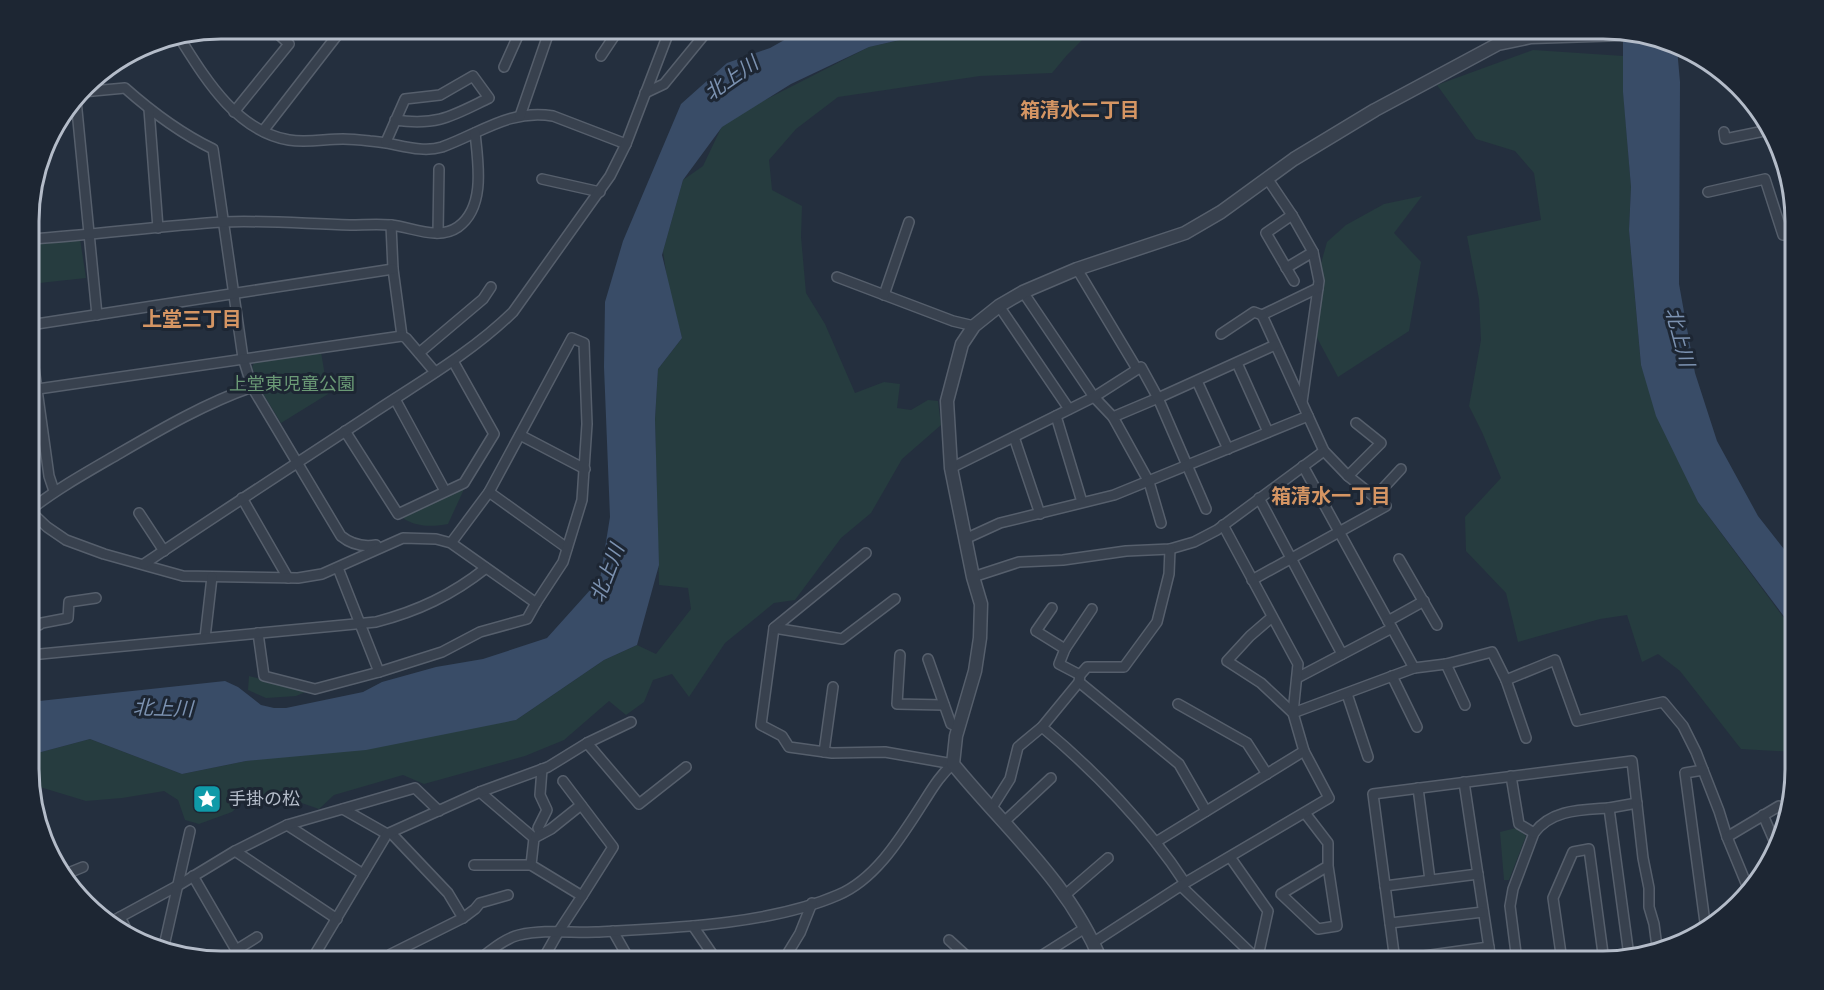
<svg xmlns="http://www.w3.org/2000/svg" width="1824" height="990" font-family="'PT Sans','Noto Sans JP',sans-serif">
<rect width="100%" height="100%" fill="#242f3e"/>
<g fill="#263c3f">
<polygon points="998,29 1093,29 1067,55 1052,73 980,76 838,97 796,129 769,160 772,190 802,206 801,237 806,293 825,324 855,393 884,382 900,384 897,408 911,410 928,400 938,401 941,425 902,459 871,513 841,538 795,600 774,603 725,643 689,697 672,674 653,680 644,702 626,715 609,701 564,740 525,756 424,784 403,775 334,795 319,809 290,799 251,794 232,812 199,824 185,820 178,800 164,791 122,798 86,801 30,784 30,755 90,739 182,774 246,761 516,720 604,660 637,645 656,654 691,609 688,588 659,585 655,419 658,369 682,338 668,286 663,251 683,180 703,166 722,126 751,107 869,47 939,31"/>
<polygon points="1533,50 1623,56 1623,88 1631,187 1629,230 1641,365 1698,502 1795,633 1795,752 1741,749 1680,671 1658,654 1642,662 1627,615 1600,619 1518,642 1506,593 1466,551 1465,517 1501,478 1482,432 1469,406 1481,340 1479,299 1467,236 1541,220 1534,173 1515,151 1476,139 1437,85"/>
<polygon points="1422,196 1394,233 1421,262 1409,331 1338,377 1315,334 1320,267 1327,242 1346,225 1384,204"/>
<polygon points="80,239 86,278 30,284 30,243"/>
<polygon points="321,352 328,394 281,423 262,392 252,367 255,361"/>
<path d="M465 487 448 524C433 527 415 527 403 518Z"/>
<polygon points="249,676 308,691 296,696 266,698 248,690"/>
<polygon points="1516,828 1526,836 1509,880 1504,880 1500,832"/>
</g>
<g fill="#394c67">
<polygon points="804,29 998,29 939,31 869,47 791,84 722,127 683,180 662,255 682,338 658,369 655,419 659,565 637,645 604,660 516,720 366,750 246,761 182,774 90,739 30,755 30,702 225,681 238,687 261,705 274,708 286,708 363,692 382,682 436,667 483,659 547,638 600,579 610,517 604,367 605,302 623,241 681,104 727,63 770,48"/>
<polygon points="1623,34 1677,48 1680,82 1679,284 1695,373 1717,441 1758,516 1795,563 1795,631 1698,502 1656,416 1641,365 1629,230 1631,187 1623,92"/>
</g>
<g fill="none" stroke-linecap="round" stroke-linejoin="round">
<g stroke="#565f6c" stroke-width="12">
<g id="minor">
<path d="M179 37C205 78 236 131 289 140 307 143 325 139 343 139 352 139 361 140 370 141 394 142 419 154 442 147 481 133 509 109 553 116L626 144"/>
<polyline points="601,56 619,29"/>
<polyline points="504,67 521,29"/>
<path d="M82 92 125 88C152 112 180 133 213 149L243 358 252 387 341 536C352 545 363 547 376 545"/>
<polyline points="645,93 664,84 709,29"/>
<polyline points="76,100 97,315"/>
<polyline points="149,109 158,228"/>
<polyline points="234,112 289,44 273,29"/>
<polyline points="520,116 550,29"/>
<polyline points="263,131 342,29"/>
<polyline points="1724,132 1725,139 1769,130"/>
<path d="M386 142 405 99 440 95 473 76 489 98C452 116 438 126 395 120"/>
<polyline points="1267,178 1292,215 1313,252 1319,281 1302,402"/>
<polyline points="542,179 600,192"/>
<polyline points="1708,192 1765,179 1783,235 1795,230"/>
<polyline points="1292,215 1266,233 1294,281"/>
<polyline points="391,225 393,269 402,336"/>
<polyline points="438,233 439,169"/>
<path d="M30 239C94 235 158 226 222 222 264 220 307 224 350 225 363 225 377 224 391 225 412 227 438 241 458 227 486 207 478 162 475 133"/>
<polyline points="1286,268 1313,252"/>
<polyline points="1077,269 1137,369"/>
<polyline points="837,277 953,321 974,326"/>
<polyline points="1318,288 1262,315 1324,451 1348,476"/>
<polyline points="1023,292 1094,397 1113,417 1158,398 1206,509"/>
<polyline points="884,295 909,222"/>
<polyline points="999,306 1069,409"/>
<polyline points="30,325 393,269"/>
<polyline points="1221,334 1254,312 1262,315"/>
<polyline points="30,339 49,476 54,491"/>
<polyline points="419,353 483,299 491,287"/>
<polyline points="1237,363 1268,432"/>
<polyline points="1197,381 1228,449"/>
<polyline points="38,389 402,336 406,338 435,372"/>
<polyline points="395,399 445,491"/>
<polyline points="1056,416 1082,502"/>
<polyline points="1113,417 1149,482 1161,523"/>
<polyline points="345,431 398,514 464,483 494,434 453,361"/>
<polyline points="520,435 585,469"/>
<polyline points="1014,437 1040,514"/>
<polyline points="1303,466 1414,668"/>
<polyline points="951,468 1094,397 1141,367 1158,398 1275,345"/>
<polyline points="489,492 567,548"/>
<polyline points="1375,497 1401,469"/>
<polyline points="242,498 288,578"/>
<polyline points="1259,498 1342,654"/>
<path d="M30 510C58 488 89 471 120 453 163 428 206 403 252 387"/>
<polyline points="30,511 47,527 66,540 104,554 183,576 298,578 322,574 403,538 436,539 451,543 536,603 563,562 582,500 587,424 584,343 572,338 489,492 451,543"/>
<polyline points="139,513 164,551"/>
<polyline points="965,539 1000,523 1114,495 1308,416"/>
<polyline points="866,553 774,628 761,725 782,736 789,747 832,753 885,752 953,764"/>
<polyline points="1399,559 1437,625"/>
<path d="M144 564C221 512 299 462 376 411 423 380 472 352 513 312L610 176 626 144 670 29"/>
<polyline points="338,568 379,672 442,652 480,632 527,619 536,603"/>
<polyline points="973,577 1019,562 1063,560 1126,551 1170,549 1194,542 1217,530 1324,451"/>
<polyline points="1252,580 1386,506 1348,476 1381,443 1356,423"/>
<polyline points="1052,608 1036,631 1065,649 1059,664 1080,675"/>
<polyline points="1272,617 1250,636 1227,661 1261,683 1293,713"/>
<polyline points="1388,621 1424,601"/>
<polyline points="30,623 39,625 42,623 68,618 69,602 96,598"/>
<polyline points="774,628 842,639 895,599"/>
<polyline points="258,633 264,676 315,689 379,672"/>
<polyline points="205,638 212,577"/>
<polyline points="1065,649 1092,609"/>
<path d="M30 655 376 622C418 611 452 595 486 568"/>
<polyline points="900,655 897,704 944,705"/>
<polyline points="928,659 951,724 959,727"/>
<polyline points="1446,664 1465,705"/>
<polyline points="1392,676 1417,727"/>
<polyline points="1297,678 1392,628"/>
<polyline points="1506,680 1526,738"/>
<polyline points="1079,682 1179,764 1206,811"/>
<polyline points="1347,694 1368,757"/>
<polyline points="1178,704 1247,743 1267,774"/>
<polyline points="1293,713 1414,668 1446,664 1492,652 1506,680 1555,660 1577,721 1663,702 1683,726 1696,752 1719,811 1727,837 1748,888"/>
<path d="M1042 727C1094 770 1148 826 1185 883"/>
<polyline points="587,743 639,804 686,767"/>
<polyline points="824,752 833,687"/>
<polyline points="1703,770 1685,773 1706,930"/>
<polyline points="1511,776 1519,824 1534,833 1513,889 1510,906 1517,961"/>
<polyline points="563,781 613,847 582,896"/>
<polyline points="1464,782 1491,961"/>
<polyline points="1418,788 1430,880"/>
<polyline points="480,792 534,838 531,865 582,896 559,931 542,961"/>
<polyline points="343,809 387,834"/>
<polyline points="991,809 1010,779 1018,747 1042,727 1079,682 1080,675 1087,667 1124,667 1157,622 1169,574 1170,549"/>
<polyline points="1305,813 1328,843 1328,866 1337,926 1318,929 1281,894 1328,866"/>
<polyline points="1763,815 1776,845"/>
<polyline points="1004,822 1051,778"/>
<polyline points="287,825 363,874"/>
<polyline points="391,833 448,893 463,918"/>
<path d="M1534 833C1552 809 1582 810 1609 808"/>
<polyline points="541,834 538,828 547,810 540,795 542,769"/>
<polyline points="536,837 551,829 581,805"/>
<polyline points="1727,837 1779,806"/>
<polyline points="1156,842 1304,751"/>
<polyline points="235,851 337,919"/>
<polyline points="1230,857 1268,911 1257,961"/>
<polyline points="474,865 531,865"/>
<polyline points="61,876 83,867"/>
<polyline points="193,876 236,950 252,961"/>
<polyline points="1181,886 1259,961"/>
<polyline points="1385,886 1478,874"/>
<polyline points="1065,895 1108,858"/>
<polyline points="120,917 130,937"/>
<polyline points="111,922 179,885 235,851 287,825 415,788 439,811"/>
<polyline points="1390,923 1483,912"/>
<polyline points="693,926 717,961"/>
<polyline points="613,931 630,961"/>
<polyline points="949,940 972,961"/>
<polyline points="1094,942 1185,883 1329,798 1304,751 1293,713 1298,664 1223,525"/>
<polyline points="164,946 190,831"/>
<polyline points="236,950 257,937"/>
<polyline points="1629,956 1609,808 1637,803"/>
<polyline points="1395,960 1489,947"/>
<polyline points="311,961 387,834 480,792 548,767 587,743 631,722"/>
<polyline points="398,961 391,954 463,918 475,909 480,903 508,895"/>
<path d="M477 961C489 952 505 938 519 935 545 929 571 933 596 932 671 928 769 925 838 895 876 879 901 837 923 803 932 789 940 775 953 764"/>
<polyline points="783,961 800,933 812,903"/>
<polyline points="1033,961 1085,928"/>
<polyline points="1395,961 1373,794 1632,761 1643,858 1649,888 1649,907 1654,924 1657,947"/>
<polyline points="1562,961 1553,898 1573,852 1589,849 1604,961"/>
</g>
</g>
<g stroke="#565f6c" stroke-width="15">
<path id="tertiary" d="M1101 961C1070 883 1005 828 953 764L956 736 975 671 980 638 981 604 973 577 951 468 947 401 962 344 974 326 999 306 1023 292 1077 269 1185 233 1221 212 1294 159 1375 110 1498 44 1531 37 1624 34"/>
</g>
<use href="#minor" stroke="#38414e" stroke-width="9"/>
<use href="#tertiary" stroke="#38414e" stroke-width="12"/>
</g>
<defs>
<g id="sight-square" transform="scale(1.5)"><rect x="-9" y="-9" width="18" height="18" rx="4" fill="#0f9aa8" stroke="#1d2633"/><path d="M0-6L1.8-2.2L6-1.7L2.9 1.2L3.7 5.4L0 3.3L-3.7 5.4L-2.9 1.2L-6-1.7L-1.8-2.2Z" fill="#fff"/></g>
</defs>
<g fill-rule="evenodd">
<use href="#sight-square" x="207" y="799"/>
</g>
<g text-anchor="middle" stroke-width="6" stroke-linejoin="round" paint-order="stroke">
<g font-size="18" fill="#6b9a76" stroke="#1d2633">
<text x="292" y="390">上堂東児童公園</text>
</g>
<g font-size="18" fill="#b4bcc9" stroke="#1d2633" text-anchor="start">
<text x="228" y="805">手掛の松</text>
</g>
<g font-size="20" font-style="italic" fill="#7c92b1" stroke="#1d2633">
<text transform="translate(731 78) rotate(-35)" y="7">北上川</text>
<text transform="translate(1680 337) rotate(75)" y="7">北上川</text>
<text transform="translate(607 573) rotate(-69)" y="7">北上川</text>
<text transform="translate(163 708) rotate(2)" y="7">北上川</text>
</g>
<g font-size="20" font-weight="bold" fill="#d59563" stroke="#1d2633">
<text x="1080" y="117">箱清水二丁目</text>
<text x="192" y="326">上堂三丁目</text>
<text x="1331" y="503">箱清水一丁目</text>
</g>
</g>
<path d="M0 0H1824V990H0ZM221 39H1603A182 182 0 0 1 1785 221V769A182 182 0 0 1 1603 951H221A182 182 0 0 1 39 769V221A182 182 0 0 1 221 39Z" fill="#1d2633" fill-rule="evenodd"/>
<path fill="none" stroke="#b4bcc9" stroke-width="3" d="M221 39H1603A182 182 0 0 1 1785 221V769A182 182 0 0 1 1603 951H221A182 182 0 0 1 39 769V221A182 182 0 0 1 221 39Z"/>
</svg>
